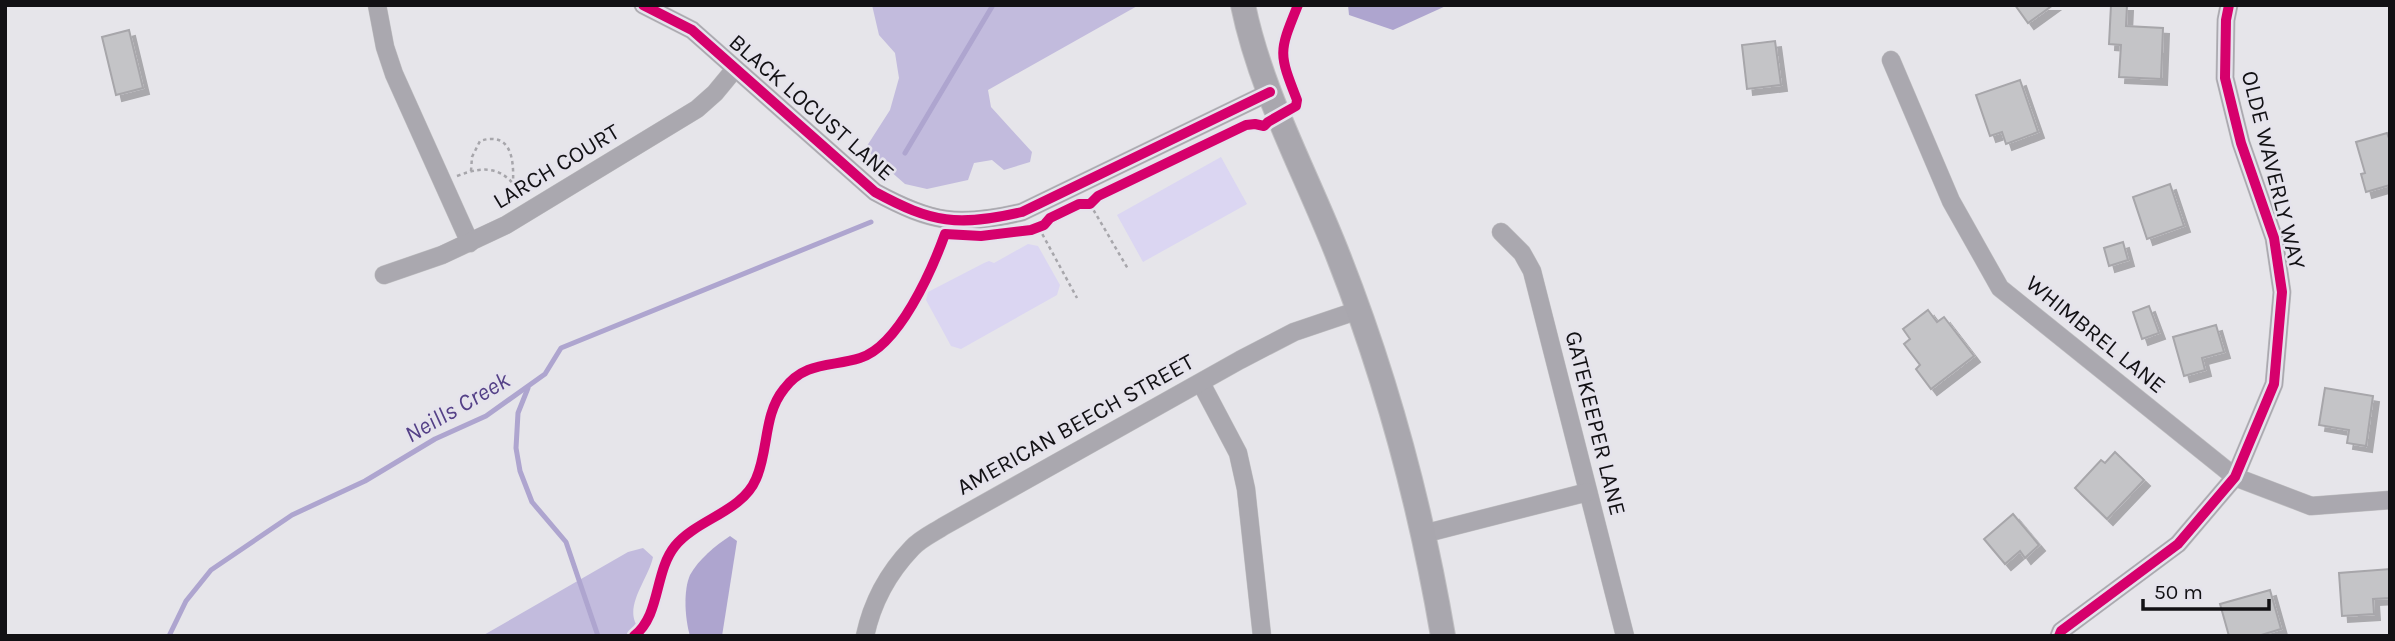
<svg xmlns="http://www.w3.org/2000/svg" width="2395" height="641" font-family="Karla,sans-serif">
<defs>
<filter id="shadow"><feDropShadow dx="6" dy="6" stdDeviation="0" flood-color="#0004"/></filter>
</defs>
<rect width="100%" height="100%" fill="#e6e5ea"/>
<g fill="#dbd6f2">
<polygon points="1221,157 1247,204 1143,262 1117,215"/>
<polygon points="1028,244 1038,246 1060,285 1057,295 961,349 951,346 926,300 928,292 984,263 989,261 994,263"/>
</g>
<g fill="#c2bbdd">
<polygon points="872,5 1139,5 988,90 991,107 1032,152 1030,162 1004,170 992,160 974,163 968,180 927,189 905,184 865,149 890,110 899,78 895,53 879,35"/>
<path d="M643 548 653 557C649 577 627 602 635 622 637 627 643 632 646 636H482L628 552Z"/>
</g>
<g fill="#aea5cf">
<polygon points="1348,5 1448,5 1393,30 1349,15"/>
<path d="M730 536 737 541 722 636H690C685 619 683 591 690 575 698 560 716 545 730 536Z"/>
</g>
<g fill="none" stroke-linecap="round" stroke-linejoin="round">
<g stroke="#aea5cf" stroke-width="5">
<polyline points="905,153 993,5"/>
<polyline points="528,388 518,413 516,448 520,471 532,502 566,542 598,636"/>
<polyline points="169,636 186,601 211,570 292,515 365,481 435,439 486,416 545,374 561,348 871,222"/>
</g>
</g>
<g fill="#c4c4c7" stroke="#a7a6aa" stroke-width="2" filter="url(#shadow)">
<polygon points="2015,5 2053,5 2028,23"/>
<polygon points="2111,5 2127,5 2126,26 2163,28 2161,79 2119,77 2121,45 2109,44"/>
<polygon points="129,30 143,88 116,95 102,37"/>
<polygon points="1775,41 1781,85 1747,89 1742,45"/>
<polygon points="2020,80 2038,132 2006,144 2002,132 1990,136 1976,95"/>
<polygon points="2387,133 2390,141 2390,185 2366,192 2361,174 2365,173 2356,142"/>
<polygon points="2170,184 2184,226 2147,239 2133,197"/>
<polygon points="2123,242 2128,260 2109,266 2104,248"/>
<polygon points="2149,306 2159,333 2142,339 2133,312"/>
<polygon points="1928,310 1937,322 1944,317 1974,356 1931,389 1916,369 1920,365 1904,344 1910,339 1903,329"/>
<polygon points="2216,325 2224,352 2202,358 2205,370 2184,376 2173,337"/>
<polygon points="2325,388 2373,396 2366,446 2347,443 2349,430 2319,425"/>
<polygon points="2115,452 2144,480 2107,519 2075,488 2101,460 2105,463"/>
<polygon points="2013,514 2039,545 2025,558 2020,551 2005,564 1984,539"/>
<polygon points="2390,569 2390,598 2373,599 2374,614 2342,616 2339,573"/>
<polygon points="2270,590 2281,629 2258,636 2229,636 2220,604"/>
</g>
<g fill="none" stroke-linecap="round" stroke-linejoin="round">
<g stroke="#c1c0c3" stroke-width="19">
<g id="street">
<polyline points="377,5 385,47 394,74 470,243"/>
<path d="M643 5 692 30 875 192C932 223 958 227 1022 212L1270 92"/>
<polyline points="1891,60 1951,201 2000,288 2235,477 2311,506 2390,500"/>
<polyline points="1501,232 1522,253 1532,271 1625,636"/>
<polyline points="384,275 442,255 506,225 697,109 715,93 734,70"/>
<polyline points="1201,383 1238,453 1246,489 1262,636"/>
<polyline points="1423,534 1588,492"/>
<path d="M865 636C872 603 888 573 912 548 920 539 933 533 944 526L1240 360 1294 332 1359 310"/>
<polyline points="2059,636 2061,631 2178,544 2235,477 2274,384 2282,292 2274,238 2241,143 2225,78 2226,20 2229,5"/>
</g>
</g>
<g stroke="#c1c0c3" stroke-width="26">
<path id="secondary" d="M1243 5C1261 93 1307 175 1339 258 1387 380 1421 507 1443 636"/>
</g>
<g stroke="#a7a6ab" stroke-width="2.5" stroke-dasharray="3.5 3.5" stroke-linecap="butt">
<path d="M471 171 472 157 480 141C511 131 514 159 513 182"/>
<path d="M457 176C488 164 505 168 522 196"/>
<polyline points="1090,204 1128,269"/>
<polyline points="1039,228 1077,298"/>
</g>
<use href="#street" stroke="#aaa8af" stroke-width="18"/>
<use href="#secondary" stroke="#a9a7ae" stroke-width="24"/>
<g stroke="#e5e3ec" stroke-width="15">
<g id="cycleway">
<path d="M643 5 692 30 875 192C932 223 958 227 1022 212L1270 92"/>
<path d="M634 636C661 615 654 572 675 546 697 519 742 512 756 479 769 450 763 415 784 389 805 361 832 367 860 358 899 346 932 270 945 234L981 236 1031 230 1044 225 1050 218 1079 204H1090L1098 196 1246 125 1255 124 1264 126 1268 122 1296 106 1297 100C1278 52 1279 52 1298 5"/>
<polyline points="2059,636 2061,631 2178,544 2235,477 2274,384 2282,292 2274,238 2241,143 2225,78 2226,20 2229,5"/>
</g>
</g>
<use href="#cycleway" stroke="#d6006c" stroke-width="10"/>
</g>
<g text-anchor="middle" stroke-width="5" stroke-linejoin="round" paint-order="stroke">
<g font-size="23" fill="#121114" stroke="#e5e3ec">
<text transform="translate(812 107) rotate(41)" y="8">BLACK LOCUST LANE</text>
<text transform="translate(556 166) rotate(-31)" y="8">LARCH COURT</text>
<text transform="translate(2274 170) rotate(76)" y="8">OLDE WAVERLY WAY</text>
<text transform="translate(2096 334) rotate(39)" y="8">WHIMBREL LANE</text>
<text transform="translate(1596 423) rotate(76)" y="8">GATEKEEPER LANE</text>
<text transform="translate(1075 424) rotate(-29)" y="8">AMERICAN BEECH STREET</text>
</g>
<g font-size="24" font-style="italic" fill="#544087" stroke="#e5e3ec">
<text transform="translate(457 407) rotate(-30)" y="8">Neills Creek</text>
</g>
</g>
<rect width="2395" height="641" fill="none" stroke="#121114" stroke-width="14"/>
<path d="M2143 599v10h126v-10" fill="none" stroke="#121114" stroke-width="3.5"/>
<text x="2154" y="599" font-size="21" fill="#121114" stroke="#e5e3ec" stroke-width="5" paint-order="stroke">50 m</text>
</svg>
